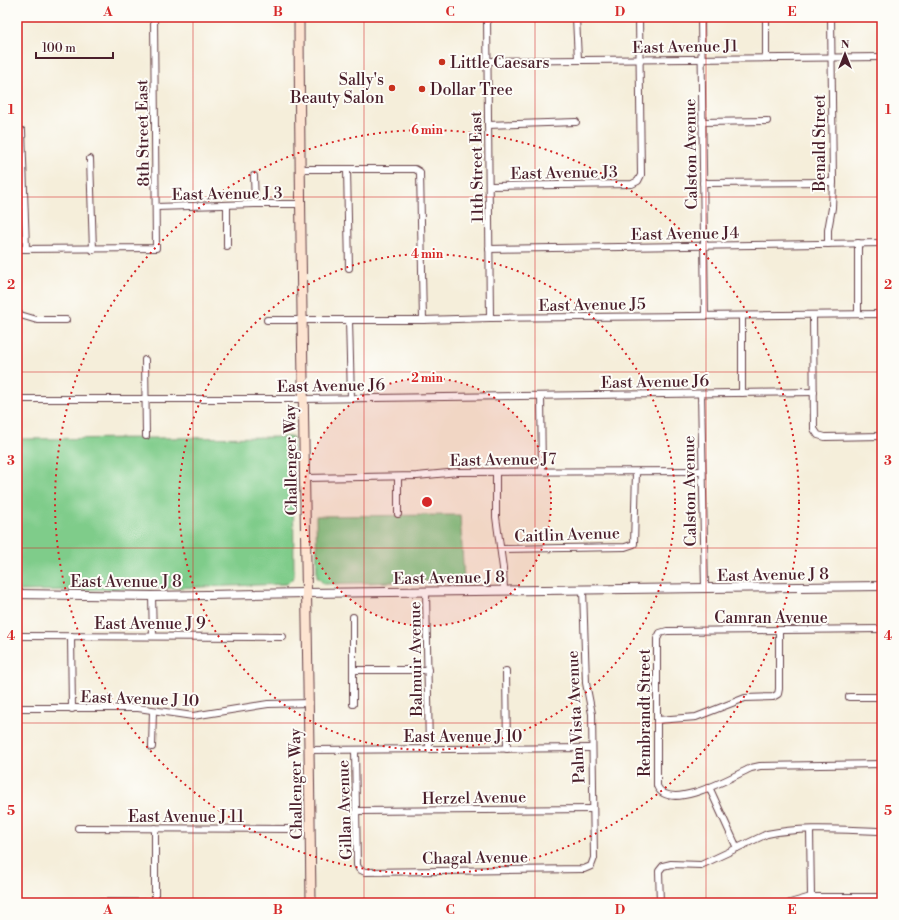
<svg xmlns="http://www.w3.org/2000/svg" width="899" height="920" font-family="'Libre Bodoni',serif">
<rect width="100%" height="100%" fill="#fdfcf7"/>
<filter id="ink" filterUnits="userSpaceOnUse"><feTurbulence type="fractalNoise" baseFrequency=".025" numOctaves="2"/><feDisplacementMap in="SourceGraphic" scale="8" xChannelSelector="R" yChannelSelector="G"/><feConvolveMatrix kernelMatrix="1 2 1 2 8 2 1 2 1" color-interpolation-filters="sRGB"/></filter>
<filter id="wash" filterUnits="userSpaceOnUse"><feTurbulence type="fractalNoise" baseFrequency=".012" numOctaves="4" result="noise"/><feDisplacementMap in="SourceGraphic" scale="16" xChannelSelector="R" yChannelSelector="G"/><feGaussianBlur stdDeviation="0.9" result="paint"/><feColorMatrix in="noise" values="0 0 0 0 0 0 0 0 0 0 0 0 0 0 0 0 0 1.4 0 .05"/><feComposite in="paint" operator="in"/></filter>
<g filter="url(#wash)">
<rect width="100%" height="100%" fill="#f5eeda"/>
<g fill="#7fcc8a" stroke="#64765a">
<polygon points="293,437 294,577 287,584 144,589 17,591 17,439"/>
<polygon points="460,515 464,580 324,584 317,577 316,516"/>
</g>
</g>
<g filter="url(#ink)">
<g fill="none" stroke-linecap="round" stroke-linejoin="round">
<g stroke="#643e45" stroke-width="8">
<g id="minor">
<polyline points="487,17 490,318"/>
<polyline points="576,17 578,60"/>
<polyline points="701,17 705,315"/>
<polyline points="766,17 766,58"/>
<polyline points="488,61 882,57"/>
<polyline points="702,122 767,121"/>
<polyline points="488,125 576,122"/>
<polyline points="17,131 22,131 26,249"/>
<polyline points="90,159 93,250"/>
<polyline points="300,169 415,169 420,172 423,320"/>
<polyline points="347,169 349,268"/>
<polyline points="254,176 255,204"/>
<polyline points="703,183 833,182"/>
<polyline points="489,186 632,184 638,181 641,175 639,17"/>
<polyline points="156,207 255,204 299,204"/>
<polyline points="828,244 828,230 832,208 833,182 831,17"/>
<polyline points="227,246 227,205"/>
<polyline points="17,249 156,248 154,17"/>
<polyline points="489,249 882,243"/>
<polyline points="17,314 37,320 66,320"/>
<polyline points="858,314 858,243"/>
<polyline points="813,315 814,429 818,435 825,437 882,436"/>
<polyline points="267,320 423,320 490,318 882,314"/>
<polyline points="349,320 351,398"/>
<polyline points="145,360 146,436"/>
<polyline points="742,393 742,316"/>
<polyline points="701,394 705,588"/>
<polyline points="541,396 542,471"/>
<polyline points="17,399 303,399 814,392"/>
<polyline points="496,472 496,517 503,568 504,590"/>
<polyline points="398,477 398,514"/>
<polyline points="305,478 417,476 458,472 701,471"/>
<polyline points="501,549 625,547 634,544 636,472"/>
<polyline points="426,592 429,749"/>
<polyline points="152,596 153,636"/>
<polyline points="353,617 353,704"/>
<path d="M882 629 667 631 660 633 657 639V786C669 813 732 777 751 768L760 766 882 764"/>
<polyline points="17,636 283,637"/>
<polyline points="71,636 72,709"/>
<polyline points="353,670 428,670"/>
<polyline points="506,671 507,749"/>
<polyline points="849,697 882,697"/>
<polyline points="17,708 138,708 193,716 268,704 309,703"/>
<polyline points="658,720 696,717 745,698 773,697 778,694 779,689 779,630"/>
<polyline points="152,747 153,711"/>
<polyline points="309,750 592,748"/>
<polyline points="355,750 357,865 359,869 365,872 584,869 591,866 594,858 592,714 586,683 583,590"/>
<polyline points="709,787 737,848"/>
<polyline points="356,811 593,809"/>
<polyline points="78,828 294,829"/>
<polyline points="155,828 155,903"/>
<polyline points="810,830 811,897"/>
<polyline points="77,902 215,903"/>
<path d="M660 903 659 871 663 866 671 864 701 865 767 834C804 826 844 830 882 831"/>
<polyline points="790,903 811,897 882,897"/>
</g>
</g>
<g stroke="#643e45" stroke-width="10">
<polyline id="tertiary" points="17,594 152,596 306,593 882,586"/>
</g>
<g stroke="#643e45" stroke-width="11">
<path id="secondary" d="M299 17C300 312 308 608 311 903"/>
</g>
<use href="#minor" stroke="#fff" stroke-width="6"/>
<use href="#tertiary" stroke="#fff" stroke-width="8"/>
<use href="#secondary" stroke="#fde4d1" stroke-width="9"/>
</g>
</g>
<path fill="none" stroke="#d62828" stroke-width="1" stroke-opacity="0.55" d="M193 17V903M364 17V903M535 17V903M706 17V903M17 197H882M17 372H882M17 548H882M17 723H882"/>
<circle cx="427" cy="502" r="124" fill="#d62828" fill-opacity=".12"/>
<g fill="none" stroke="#d62828" stroke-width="2" stroke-dasharray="2 4">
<circle cx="427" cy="502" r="124"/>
<circle cx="427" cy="502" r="248"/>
<circle cx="427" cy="502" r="372"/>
</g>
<g fill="#c8321e" stroke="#fdfcf7" stroke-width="1.5">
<circle cx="442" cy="62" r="4"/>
<circle cx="392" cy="88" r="4"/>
<circle cx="422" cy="89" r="4"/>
</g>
<g text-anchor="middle" stroke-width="4" stroke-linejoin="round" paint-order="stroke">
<g font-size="16" fill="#4a1f2b" stroke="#fdfcf7">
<text transform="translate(685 46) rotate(-1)" y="6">East Avenue J1</text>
<text transform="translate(142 133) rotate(-91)" y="6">8th Street East</text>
<text transform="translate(819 143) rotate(-90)" y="6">Benald Street</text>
<text transform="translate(690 154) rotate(-91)" y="6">Calston Avenue</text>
<text transform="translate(476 167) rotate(-91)" y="6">11th Street East</text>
<text transform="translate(564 172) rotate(-1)" y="6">East Avenue J3</text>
<text transform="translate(227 193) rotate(-1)" y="6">East Avenue J 3</text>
<text transform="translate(685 233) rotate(-1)" y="6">East Avenue J4</text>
<text transform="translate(592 304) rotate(-1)" y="6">East Avenue J5</text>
<text transform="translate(655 381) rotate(-1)" y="6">East Avenue J6</text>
<text transform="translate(331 385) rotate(-1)" y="6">East Avenue J6</text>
<text transform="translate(503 459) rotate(-1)" y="6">East Avenue J7</text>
<text transform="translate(290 460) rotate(-91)" y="6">Challenger Way</text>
<text transform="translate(689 491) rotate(-91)" y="6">Calston Avenue</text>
<text transform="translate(567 534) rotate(-2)" y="6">Caitlin Avenue</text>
<text transform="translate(773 574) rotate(-1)" y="6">East Avenue J 8</text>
<text transform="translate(449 577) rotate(-1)" y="6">East Avenue J 8</text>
<text x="126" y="587">East Avenue J 8</text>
<text x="771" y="623">Camran Avenue</text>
<text x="150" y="629">East Avenue J 9</text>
<text transform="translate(415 659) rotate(-91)" y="6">Balmuir Avenue</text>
<text transform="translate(140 698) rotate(2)" y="6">East Avenue J 10</text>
<text transform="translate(644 713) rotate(-90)" y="6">Rembrandt Street</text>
<text transform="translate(575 717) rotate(-93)" y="6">Palm Vista Avenue</text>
<text x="463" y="742">East Avenue J 10</text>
<text transform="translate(295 784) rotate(-91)" y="6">Challenger Way</text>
<text transform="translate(474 797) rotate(-1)" y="6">Herzel Avenue</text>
<text transform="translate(344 810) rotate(-92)" y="6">Gillan Avenue</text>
<text x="186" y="822">East Avenue J 11</text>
<text transform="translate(475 857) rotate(-1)" y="6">Chagal Avenue</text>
</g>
<g font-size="16" fill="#4a1f2b" stroke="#fdfcf7" text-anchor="start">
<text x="450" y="68">Little Caesars</text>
<text x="384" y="85" text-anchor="end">Sally's<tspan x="384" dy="18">Beauty Salon</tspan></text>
<text x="430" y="95">Dollar Tree</text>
</g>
</g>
<circle cx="427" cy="502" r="6" fill="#d62828" stroke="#fdfcf7" stroke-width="2"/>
<g font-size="12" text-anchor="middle" font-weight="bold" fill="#d62828" stroke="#fdfcf7" stroke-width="4" stroke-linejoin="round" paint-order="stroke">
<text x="427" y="134">6 min</text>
<text x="427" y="258">4 min</text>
<text x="427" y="382">2 min</text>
</g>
<rect width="899" height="920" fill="none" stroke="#fdfcf7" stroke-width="44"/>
<g transform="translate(845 54)" stroke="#fdfcf7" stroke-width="3" paint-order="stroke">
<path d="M0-3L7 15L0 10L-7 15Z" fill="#4a1f2b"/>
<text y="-6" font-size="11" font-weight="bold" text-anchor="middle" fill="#4a1f2b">N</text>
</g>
<path d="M36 52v6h77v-6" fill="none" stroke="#4a1f2b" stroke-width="2"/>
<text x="42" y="52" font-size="12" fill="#4a1f2b" stroke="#fdfcf7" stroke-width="3" paint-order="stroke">100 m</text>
<rect x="22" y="22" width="855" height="876" fill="none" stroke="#d62828" stroke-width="1.5"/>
<g font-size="13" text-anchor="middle" font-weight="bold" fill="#d62828">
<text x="108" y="16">A</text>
<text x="278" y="16">B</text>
<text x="450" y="16">C</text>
<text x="620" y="16">D</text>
<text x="792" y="16">E</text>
<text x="11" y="114">1</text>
<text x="888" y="114">1</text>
<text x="11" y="289">2</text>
<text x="888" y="289">2</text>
<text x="11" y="465">3</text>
<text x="888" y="465">3</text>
<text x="11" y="640">4</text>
<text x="888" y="640">4</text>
<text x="11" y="815">5</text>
<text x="888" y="815">5</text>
<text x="108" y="914">A</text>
<text x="278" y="914">B</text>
<text x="450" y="914">C</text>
<text x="620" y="914">D</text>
<text x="792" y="914">E</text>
</g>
</svg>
